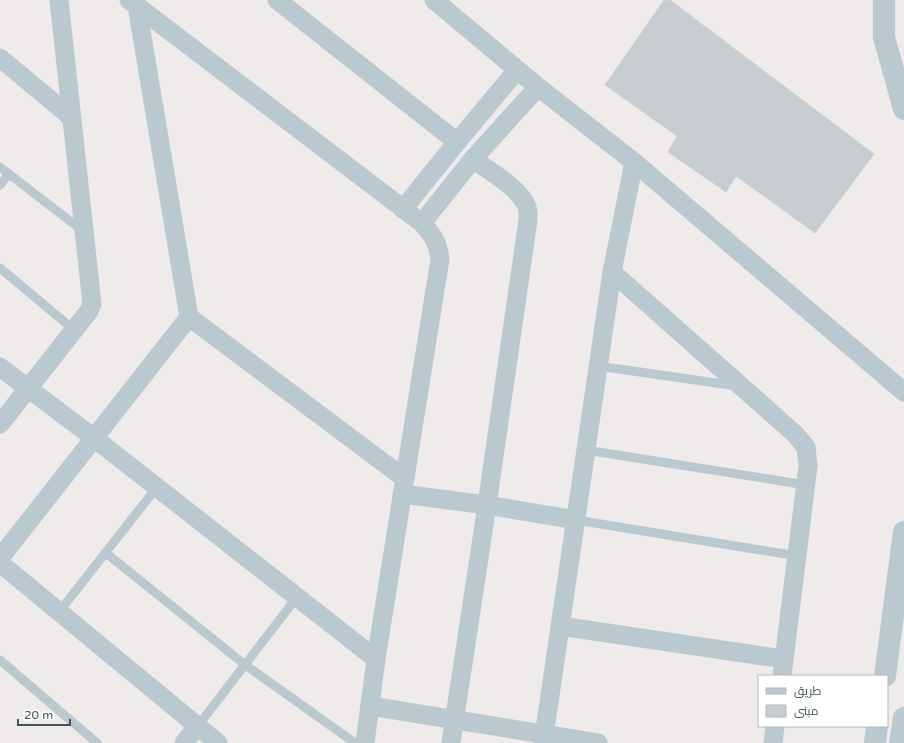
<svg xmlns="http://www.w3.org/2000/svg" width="904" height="743" font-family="'Varela Round',Cairo,sans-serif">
<rect width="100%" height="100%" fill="#efebeb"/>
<polygon fill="#c7ccd1" stroke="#ced3d8" points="664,0 670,0 874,154 815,233 736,176 726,192 668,152 677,136 605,85"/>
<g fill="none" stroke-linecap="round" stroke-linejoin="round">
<g stroke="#bac9d0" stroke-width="9">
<polyline points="0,167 83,231"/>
<polyline points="0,185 9,174"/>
<polyline points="0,268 74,330"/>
<polyline points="598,366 737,386"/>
<polyline points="586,450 806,485"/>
<polyline points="576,520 797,556"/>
<polyline points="106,553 244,664 355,743"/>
<polyline points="59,612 157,487"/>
<polyline points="0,660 97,743"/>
<polyline points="197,727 297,597"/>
</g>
<g stroke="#bac9d0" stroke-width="19">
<path d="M129 0 422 223C433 235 438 243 440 259L376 659 365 743"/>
<polyline points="277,0 457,142"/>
<polyline points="434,0 538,87 634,162 904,392"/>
<polyline points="137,6 189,317 404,478"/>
<polyline points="0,58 71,117"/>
<polyline points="403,209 457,142 517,70"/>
<polyline points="422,223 473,159 538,87"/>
<polyline points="612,272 795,434 806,447 808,466 782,676"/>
<polyline points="0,367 94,438 376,659"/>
<polyline points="0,424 89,311 92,304 59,0"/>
<polyline points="402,494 487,505 576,520"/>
<polyline points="0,558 189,317"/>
<polyline points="0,563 218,743"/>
<polyline points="560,626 784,659"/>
<polyline points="370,706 598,743"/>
<polyline points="184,743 197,727"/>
<path d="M451 743 487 505 528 220C528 216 528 211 527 207 521 189 488 170 473 159"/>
<polyline points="543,743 612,272 634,162"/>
<polyline points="773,743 775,726"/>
</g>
<g stroke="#bac9d0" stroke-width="22">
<polyline points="884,0 884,37 904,109"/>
<polyline points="885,676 904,532"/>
<polyline points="875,743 877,726"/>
<polyline points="900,743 904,718"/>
</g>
</g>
<rect x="758" y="675" width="130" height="52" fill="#ffffff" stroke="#b3babd"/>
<rect x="766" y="688" width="20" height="6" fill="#bac9d0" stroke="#b3babd"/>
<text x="794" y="695" font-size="12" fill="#42535a">طريق</text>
<rect x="766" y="705" width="20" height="12" fill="#c7ccd1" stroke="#b3babd"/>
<text x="794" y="715" font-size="12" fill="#42535a">مبنى</text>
<path d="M18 719v6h52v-6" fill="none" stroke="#42535a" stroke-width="2"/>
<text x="24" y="719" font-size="12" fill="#42535a" stroke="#ffffff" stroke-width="3" paint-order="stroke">20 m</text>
</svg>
